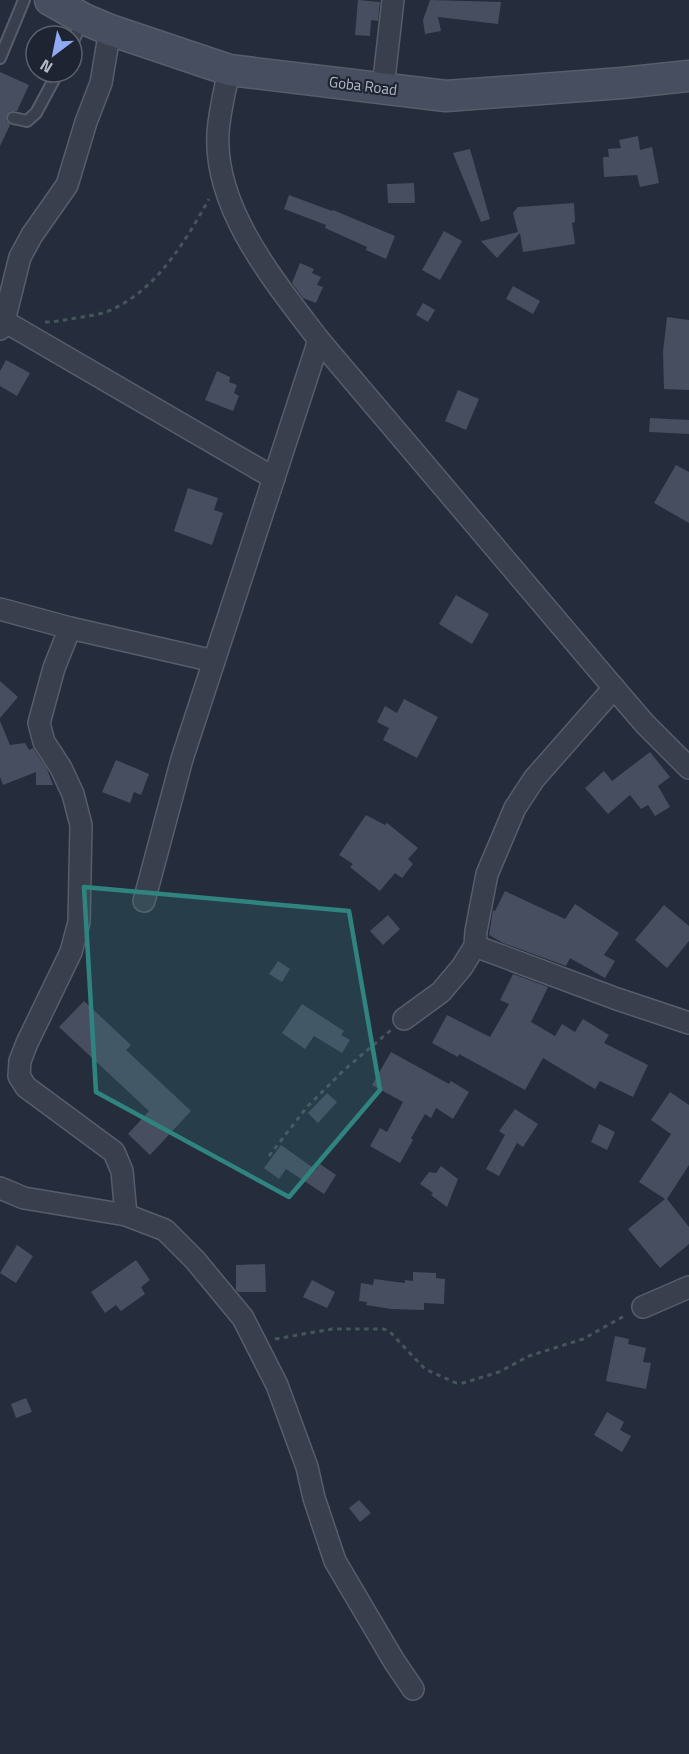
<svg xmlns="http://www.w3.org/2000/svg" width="689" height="1754" font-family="'Titillium Web',sans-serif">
<rect width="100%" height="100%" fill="#252d3c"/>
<g fill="#464e60">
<polygon points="358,0 380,2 378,21 371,20 370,36 355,35"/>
<polygon points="430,0 501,2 498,24 438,17 441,31 425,34 423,20"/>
<polygon points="0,72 29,85 17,111 10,111 6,116 6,121 10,125 0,146"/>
<polygon points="638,136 640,150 652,147 659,183 640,187 637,175 604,177 603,157 609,157 608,149 621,148 619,140"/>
<polygon points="470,149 490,219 481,222 453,153"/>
<polygon points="414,183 415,203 388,203 387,184"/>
<polygon points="289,195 332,211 333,210 395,236 386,259 366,250 367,247 325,228 326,225 284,209"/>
<polygon points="574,203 575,222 572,223 575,244 523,252 520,233 497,258 481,241 518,232 513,213 518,207"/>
<polygon points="444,231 462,241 440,280 422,270"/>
<polygon points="300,263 314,269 312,273 321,277 317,285 323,287 316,303 303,298 292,283"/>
<polygon points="513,286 540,301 533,314 506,299"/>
<polygon points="423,303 435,310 428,322 416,315"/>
<polygon points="667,317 689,320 689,390 664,389 663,352"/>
<polygon points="6,360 30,373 17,396 0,386 0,371"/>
<polygon points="217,371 230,377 229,382 237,385 234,393 239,396 233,411 205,400"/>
<polygon points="458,390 479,399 466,430 445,421"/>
<polygon points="650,418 689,420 689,434 649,432"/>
<polygon points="676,465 689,472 689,523 654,503"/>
<polygon points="188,488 218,498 214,510 223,513 212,545 174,531"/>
<polygon points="456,595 489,614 472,644 439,624"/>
<polygon points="0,681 18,697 0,718"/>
<polygon points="404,699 438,717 417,758 383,740 389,728 377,722 385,706 397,713"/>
<polygon points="0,721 10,745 25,743 29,750 33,748 47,769 53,785 36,785 36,772 3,785 0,777"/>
<polygon points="650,752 670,777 658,786 670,807 655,816 648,805 641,809 630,795 608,814 585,788 604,771 612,781"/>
<polygon points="116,760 149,774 141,795 134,792 130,803 102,792"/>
<polygon points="366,815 385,825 387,823 418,848 408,859 413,864 402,878 395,873 380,891 350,867 353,864 339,855"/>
<polygon points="505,891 565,919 575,904 619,933 604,955 615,961 605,978 570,958 566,966 503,943 489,935 493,910 495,911"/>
<polygon points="664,905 689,926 689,941 667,968 635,940"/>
<polygon points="388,915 400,929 383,945 370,931"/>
<polygon points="278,961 290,969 282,982 269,974"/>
<polygon points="513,974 548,987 531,1022 555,1036 562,1024 575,1032 583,1019 609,1035 604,1043 648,1065 633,1097 600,1081 595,1089 543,1058 525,1090 459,1054 458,1057 432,1043 447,1015 490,1037 509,1004 500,1000"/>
<polygon points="84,1001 131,1045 126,1050 191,1111 150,1155 128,1134 149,1111 59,1027"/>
<polygon points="302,1004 344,1031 341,1035 350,1040 342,1053 314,1036 305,1049 282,1033"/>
<polygon points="391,1052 449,1084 451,1081 469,1092 453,1119 436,1108 431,1118 425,1114 411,1138 413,1140 400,1163 370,1146 380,1128 387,1132 403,1102 372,1085"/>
<polygon points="670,1092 689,1105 689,1165 667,1199 689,1227 689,1244 660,1268 628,1229 665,1199 639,1182 671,1134 651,1120"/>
<polygon points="327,1093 337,1102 318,1123 308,1113"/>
<polygon points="515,1109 538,1124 523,1147 517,1143 499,1176 486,1169 505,1135 499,1131"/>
<polygon points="599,1124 615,1132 607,1150 591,1142"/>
<polygon points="281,1145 316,1170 320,1164 336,1175 324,1194 286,1169 279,1179 264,1168"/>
<polygon points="441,1166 458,1179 447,1207 431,1195 433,1193 420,1184 429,1172 436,1173"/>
<polygon points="17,1245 33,1256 16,1283 0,1273"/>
<polygon points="136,1260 150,1280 141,1287 145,1294 121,1311 116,1305 105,1313 91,1292"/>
<polygon points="265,1264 266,1292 238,1292 236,1290 236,1265"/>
<polygon points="413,1272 436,1273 436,1278 445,1279 444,1304 424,1303 424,1310 391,1309 366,1305 367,1302 359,1301 361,1283 373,1285 374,1279 405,1283 405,1280 413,1281"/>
<polygon points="312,1280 335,1292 327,1308 303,1297"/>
<polygon points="615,1336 629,1339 628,1344 646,1348 643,1362 651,1363 646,1389 606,1381"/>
<polygon points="26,1398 32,1412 16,1418 11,1404"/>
<polygon points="607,1412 624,1422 620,1430 631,1436 622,1452 594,1435"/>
<polygon points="359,1500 371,1513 360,1522 349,1508"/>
</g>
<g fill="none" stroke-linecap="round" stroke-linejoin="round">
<g stroke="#575d6b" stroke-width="14">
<g id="lane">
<polyline points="72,44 82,21"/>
<polyline points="0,58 24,0"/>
<polyline points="13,118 27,121 36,113 58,72"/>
</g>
</g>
<g stroke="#575d6b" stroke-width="24">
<g id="street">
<path d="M229 70C225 91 219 113 218 134 214 210 276 283 319 340L614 688 645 724 689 768"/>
<polyline points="383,88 393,0"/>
<polyline points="4,321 274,478"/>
<polyline points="0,329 4,321 20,257 32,235 67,185 86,122 101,83 110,30"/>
<polyline points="0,609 70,628 214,661"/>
<polyline points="70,628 54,668 39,723 44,742 61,768 73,794 81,825 79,922 71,952 27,1043 20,1061 19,1076 26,1087 114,1152 122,1171 126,1215"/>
<polyline points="144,901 182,759 319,340"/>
<polyline points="475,946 617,999 689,1023"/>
<polyline points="404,1019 441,992 462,967 475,946 476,931 487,874 515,808 534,779 614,688"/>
<polyline points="0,1188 24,1198 126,1215 165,1230 195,1260 243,1318 277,1385 307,1467 314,1498 335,1561 394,1661 413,1689"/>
<polyline points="643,1307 689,1287"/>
</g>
</g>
<g stroke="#575d6b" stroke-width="33">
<polyline id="secondary" points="50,0 84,19 110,30 229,70 446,96 622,83 689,76"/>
</g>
<g stroke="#45565a" stroke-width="3" stroke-dasharray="4.5 4.5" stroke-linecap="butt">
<path d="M45 322C58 322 69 319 82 317 92 315 104 314 113 309 158 288 186 240 209 199"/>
<polyline points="269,1156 307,1107 344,1070 391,1030"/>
<polyline points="275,1339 332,1329 384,1329 390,1332 425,1369 456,1383 463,1383 499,1372 529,1356 583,1339 626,1315"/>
</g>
<use href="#lane" stroke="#393f4d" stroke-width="10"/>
<use href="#street" stroke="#393f4d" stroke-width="21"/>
<use href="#secondary" stroke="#474e5f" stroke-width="30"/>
</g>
<path fill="#308480" fill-opacity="0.2" stroke="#308480" stroke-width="4.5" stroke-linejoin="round" d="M84 887 349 911 380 1090 289 1197 96 1092Z"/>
<g text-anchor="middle" stroke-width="4.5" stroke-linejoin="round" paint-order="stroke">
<g font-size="15" fill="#b5bac8" stroke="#1e2431">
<text transform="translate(363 86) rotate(7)" y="5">Goba Road</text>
</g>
</g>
<g transform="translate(54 54) rotate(212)"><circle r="28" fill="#1e2431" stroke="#5a606d" stroke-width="1.5"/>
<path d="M0-4.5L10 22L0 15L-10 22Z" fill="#8eabf3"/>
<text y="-9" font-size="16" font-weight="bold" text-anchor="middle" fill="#b5bac8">N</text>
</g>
</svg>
